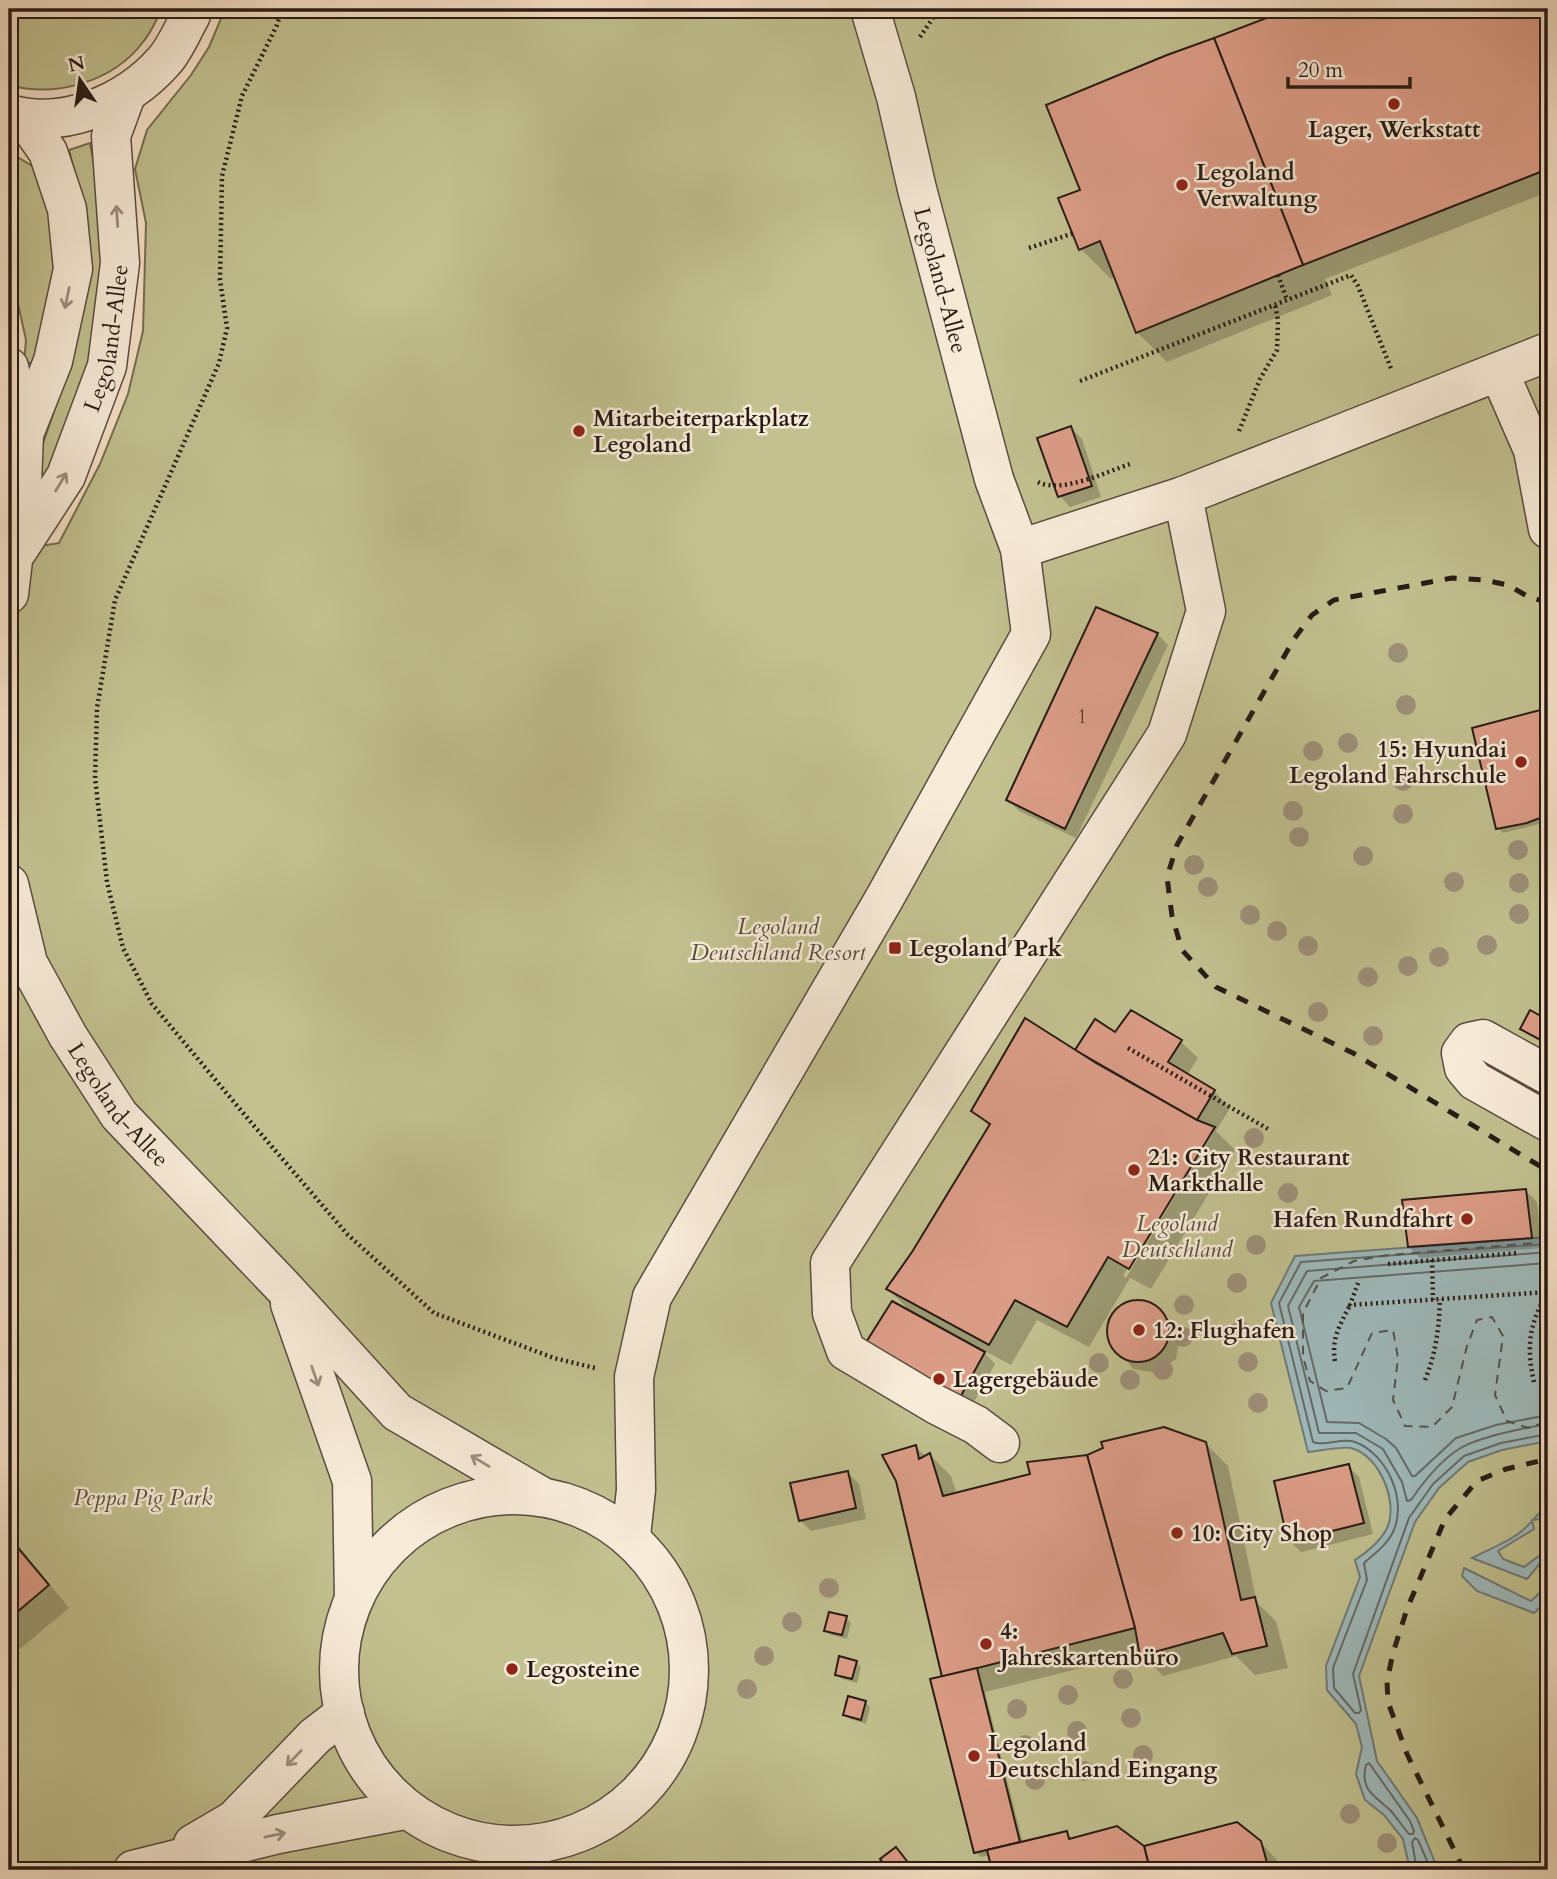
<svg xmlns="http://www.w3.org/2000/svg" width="1557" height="1879" font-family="Cardo,serif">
<rect width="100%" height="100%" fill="#f5e1c5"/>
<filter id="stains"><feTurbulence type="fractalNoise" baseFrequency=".00286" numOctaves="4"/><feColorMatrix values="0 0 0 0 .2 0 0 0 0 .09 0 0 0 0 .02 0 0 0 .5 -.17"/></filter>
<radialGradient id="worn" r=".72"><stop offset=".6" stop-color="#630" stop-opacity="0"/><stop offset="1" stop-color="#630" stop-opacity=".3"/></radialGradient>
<g fill="#c2c190" stroke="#756e53" stroke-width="2">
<path d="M9 9H162C156 20 151 33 143 42 113 82 55 98 9 85Z"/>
<polygon points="225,9 1548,9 1548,1870 9,1870 9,551 59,543 100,464 128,394 143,331 146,223 135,169 147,130 191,75 209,47"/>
<polygon points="90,143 107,236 101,337 44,490 33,472 66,377 83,205 69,150"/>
<polygon points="9,152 34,167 48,194 57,281 42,363 24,363 26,340 9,263"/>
</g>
<g fill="#9fbbbd" stroke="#6f7b7a" stroke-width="2">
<path d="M1548 1237V1441L1502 1450 1468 1462 1439 1488 1415 1522 1359 1676 1377 1761 1417 1818 1438 1870H1410L1403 1839 1384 1815 1365 1800 1356 1774 1362 1747 1356 1724 1327 1690 1326 1666 1360 1577 1355 1560C1367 1552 1379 1543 1386 1530 1400 1505 1380 1455 1351 1448 1342 1446 1319 1451 1308 1452L1271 1303 1295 1256Z"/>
<path d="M1548 1507V1518L1532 1520 1534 1529 1498 1551 1503 1559 1524 1567 1539 1556 1548 1545V1554L1527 1579 1472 1558C1487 1550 1504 1544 1518 1534 1530 1526 1535 1514 1548 1507Z"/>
<polygon points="1464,1568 1531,1601 1548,1585 1548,1600 1534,1613 1477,1591 1462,1576"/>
</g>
<g fill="#0003" fill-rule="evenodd">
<polygon points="1295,9 1548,9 1548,192 1325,279 1332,295 1167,362 1137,332 1116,277 1111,279 1081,249 1083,191 1214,40"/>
<polygon points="1548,379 1548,398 1541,382"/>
<polygon points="1071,428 1082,439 1101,497 1070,507 1060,496"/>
<polygon points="1157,634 1168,645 1076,838 1019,811 1008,800"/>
<polygon points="1548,709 1548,822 1503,833 1498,828 1474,729"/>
<path d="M1131 1012 1181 1042 1198 1058 1187 1075 1214 1091 1230 1108 1216 1131 1235 1150 1151 1289 1130 1278 1089 1347 1037 1320 1011 1365 981 1349 995 1364 967 1415 911 1312 888 1289 914 1253 990 1127 974 1110 1082 1055 1077 1050 1116 1034ZM1208 1135H1212L1126 1278 1123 1276Z"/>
<polygon points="1526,1191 1537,1202 1542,1248 1420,1258 1409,1247"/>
<polygon points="1131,1301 1155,1304 1180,1336 1176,1359 1157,1373 1133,1369 1108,1337 1112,1314"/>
<polygon points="1206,1444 1228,1466 1257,1603 1276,1621 1288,1668 1255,1675 1236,1656 1163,1676 1141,1653 985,1692 1023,1843 1066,1833 1073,1839 1144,1848 1260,1842 1277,1860 1280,1870 994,1870 990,1855 981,1857 976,1852 944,1678 916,1447 926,1457 930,1455 951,1476 957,1495"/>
<polygon points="1348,1466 1359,1477 1373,1534 1301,1552 1290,1541"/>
<polygon points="848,1473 859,1484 866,1519 811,1531 800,1520"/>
<polygon points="9,1535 69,1608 9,1658"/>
<polygon points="846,1618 851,1623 847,1639 831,1635 826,1630"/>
<polygon points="856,1662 861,1667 857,1683 842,1679 836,1674"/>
<polygon points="865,1702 870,1707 866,1724 850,1719 845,1714"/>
<polygon points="900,1854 913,1870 891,1870 883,1859"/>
</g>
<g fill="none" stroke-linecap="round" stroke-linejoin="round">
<g stroke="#646b6a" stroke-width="2">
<path d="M1548 1244 1301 1262 1279 1303 1313 1442C1325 1447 1342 1437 1355 1442 1387 1454 1408 1500 1393 1532 1387 1545 1374 1554 1364 1563L1367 1580 1333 1668 1334 1688 1355 1713H1359L1361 1710 1353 1674 1409 1518 1433 1484 1464 1456 1501 1443 1548 1434"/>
<path d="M1548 1252 1307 1271 1288 1306 1319 1433H1356L1383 1449 1402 1482 1407 1501 1411 1500C1424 1481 1440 1461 1459 1449 1476 1438 1528 1426 1548 1425"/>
<polyline points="1548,1263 1314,1281 1299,1307 1327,1422 1359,1423 1386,1439 1396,1448 1412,1476 1415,1476 1456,1438 1496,1425 1548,1415"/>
<path d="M1369 1763 1410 1821 1414 1831 1413 1834H1409C1403 1827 1397 1818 1391 1811 1377 1797 1359 1791 1366 1765Z"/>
<polyline points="1417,1870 1412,1842 1415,1838 1418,1840 1431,1870"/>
</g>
<polyline stroke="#525350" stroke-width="2" stroke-dasharray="9 7" stroke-linecap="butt" points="1548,1242 1389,1255 1354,1261 1321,1278 1303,1313 1303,1357 1310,1381 1326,1391 1347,1388 1372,1333 1393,1330 1398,1358 1393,1400 1405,1426 1432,1427 1452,1407 1467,1346 1477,1320 1492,1317 1503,1336 1495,1395 1507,1421 1528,1428 1548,1421"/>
</g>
<g fill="#dc9d87" stroke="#281b16" stroke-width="2">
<polygon points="1290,9 1548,9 1548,169 1303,265 1214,38"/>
<polygon points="1214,38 1303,265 1136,333 1100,241 1079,250 1058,198 1080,190 1046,105 1167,55"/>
<polygon points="1071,426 1092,486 1058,497 1037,438"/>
<polygon points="1096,607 1158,633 1065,829 1006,800"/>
<polygon points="1548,708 1548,815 1527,823 1496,829 1472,728"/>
<polygon points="1131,1010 1182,1040 1168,1062 1215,1090 1197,1120 1075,1050 1095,1019 1115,1032"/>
<polygon points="1530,1010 1548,1020 1548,1044 1520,1029"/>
<polygon points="1025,1018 1096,1063 1197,1120 1215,1127 1129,1269 1108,1257 1067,1327 1015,1300 989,1345 886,1289 912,1252 990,1124 971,1111"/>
<polygon points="1526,1189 1532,1238 1408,1247 1402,1200"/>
<circle cx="1138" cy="1331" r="31"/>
<polygon points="892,1301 985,1352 956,1405 860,1352"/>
<polygon points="1164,1427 1206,1442 1241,1600 1255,1597 1267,1646 1232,1654 1223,1633 1140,1656 1135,1628 1087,1455 1103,1448 1101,1442"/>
<polygon points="916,1445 919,1459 930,1453 943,1496 1030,1474 1027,1462 1087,1455 1135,1628 942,1677 896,1481 882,1455"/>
<polygon points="1349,1464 1364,1523 1288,1542 1274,1481"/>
<polygon points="848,1471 856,1508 799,1521 790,1483"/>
<polygon points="9,1537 49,1585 9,1619"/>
<polygon points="829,1612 847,1616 842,1635 824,1631"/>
<polygon points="839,1656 857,1661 852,1679 835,1675"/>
<polygon points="977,1668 1020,1842 974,1853 930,1679"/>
<polygon points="848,1696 866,1701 861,1720 843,1715"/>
<polygon points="1237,1822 1261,1841 1269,1870 1150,1870 1144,1846"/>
<polygon points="1117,1826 1144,1846 1150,1870 992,1870 987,1850 1067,1831 1069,1839"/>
<polygon points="896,1847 910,1865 903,1870 889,1870 880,1859"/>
</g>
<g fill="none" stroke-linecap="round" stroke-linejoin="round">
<g stroke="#5b4c42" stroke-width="41">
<g id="minor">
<path d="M9 114C64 130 127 103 164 61 175 49 183 29 191 15L192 9"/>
<polyline points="9,367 24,434"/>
<polyline points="1499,372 1533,450 1548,529"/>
<polyline points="1020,549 1183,496 1548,352"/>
<path id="s1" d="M18 550 66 476 107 366 120 263 111 136 126 95"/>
<polyline points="9,594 22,484 24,434 53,361 73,269 67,209 48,152 25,119"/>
<path id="s2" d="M9 884 28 963 68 1036 119 1115 285 1289 397 1412 539 1495"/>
<polyline points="1548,1075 1483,1039 1469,1042 1461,1053 1464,1068 1475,1081 1548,1122"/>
<polyline points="290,1304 352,1481 354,1598"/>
<polyline points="1000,1443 976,1425 935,1404 846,1351 832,1313 830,1263 1167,734 1206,611 1183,496"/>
<circle cx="514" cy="1670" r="175"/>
<polyline points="631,1536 636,1490 634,1377 652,1297 884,899 1031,634 1020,549 994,479 917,189 896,97 870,9"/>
<polyline points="193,1844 234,1820 315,1736 345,1713"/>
<polyline points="133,1870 278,1834 399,1811"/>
</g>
</g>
<g stroke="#281b16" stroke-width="4.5" stroke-dasharray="2 3.5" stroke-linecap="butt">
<polyline points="282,9 277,25 242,96 222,176 220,280 227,328 219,363 115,600 97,708 95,778 107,882 123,948 152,1004 249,1120 347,1234 434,1313 554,1358 595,1368"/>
<polyline points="920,37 939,9"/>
<polyline points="1029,248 1074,233"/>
<polyline points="1278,275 1287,300"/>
<polyline points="1080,381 1351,275 1358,286 1392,371"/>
<polyline points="1239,431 1260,379 1277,350 1278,320 1275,305"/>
<path d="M1038 482C1061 494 1106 472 1130 464"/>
<polyline points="1128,1048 1268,1129"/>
<polyline points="1432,1260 1433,1300"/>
<polyline points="1388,1264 1518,1253"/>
<polyline points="1358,1283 1350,1305 1548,1292"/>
<path d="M1335 1361C1331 1339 1340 1325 1350 1305"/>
<path d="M1425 1380C1436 1353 1439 1328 1440 1299"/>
<path d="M1534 1382C1526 1348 1529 1322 1548 1293"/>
</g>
<use href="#minor" stroke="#f8ecd9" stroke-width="38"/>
<g stroke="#281b16" stroke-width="5" stroke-dasharray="12 12" stroke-linecap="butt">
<polyline points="1548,603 1527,596 1508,585 1484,580 1452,578 1334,600 1312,615 1294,639 1177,845 1167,877 1172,916 1182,950 1216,987 1353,1053 1548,1171"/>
<polyline points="1464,1870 1407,1754 1388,1702 1387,1681 1393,1653 1407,1609 1445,1519 1477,1481 1506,1469 1548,1459"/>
</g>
</g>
<g fill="#9e9079">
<circle cx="1398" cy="653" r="10"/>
<circle cx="1406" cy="705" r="10"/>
<circle cx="1348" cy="743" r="10"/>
<circle cx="1313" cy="751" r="10"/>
<circle cx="1403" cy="781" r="10"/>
<circle cx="1293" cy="811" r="10"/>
<circle cx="1403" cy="814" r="10"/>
<circle cx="1299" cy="837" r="10"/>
<circle cx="1518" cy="850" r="10"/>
<circle cx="1363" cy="856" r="10"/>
<circle cx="1194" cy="865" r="10"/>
<circle cx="1454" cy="882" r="10"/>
<circle cx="1519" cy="883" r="10"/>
<circle cx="1208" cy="887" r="10"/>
<circle cx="1519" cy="914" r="10"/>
<circle cx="1250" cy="915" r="10"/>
<circle cx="1277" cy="931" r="10"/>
<circle cx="1487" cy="945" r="10"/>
<circle cx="1308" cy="946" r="10"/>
<circle cx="1439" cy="957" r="10"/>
<circle cx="1408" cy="966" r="10"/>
<circle cx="1368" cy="977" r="10"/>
<circle cx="1318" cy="1012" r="10"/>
<circle cx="1373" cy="1036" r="10"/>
<circle cx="1254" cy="1138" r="10"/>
<circle cx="1288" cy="1193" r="10"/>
<circle cx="1256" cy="1245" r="10"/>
<circle cx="1237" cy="1283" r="10"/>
<circle cx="1184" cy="1305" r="10"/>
<circle cx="1240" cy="1331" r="10"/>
<circle cx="1183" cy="1337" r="10"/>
<circle cx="1248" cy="1362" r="10"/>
<circle cx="1099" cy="1363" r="10"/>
<circle cx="1163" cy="1370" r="10"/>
<circle cx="1130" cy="1380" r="10"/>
<circle cx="1258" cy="1403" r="10"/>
<circle cx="829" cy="1588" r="10"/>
<circle cx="792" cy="1622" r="10"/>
<circle cx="764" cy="1656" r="10"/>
<circle cx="1123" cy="1679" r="10"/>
<circle cx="747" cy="1689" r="10"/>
<circle cx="1068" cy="1695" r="10"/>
<circle cx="1017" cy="1709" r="10"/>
<circle cx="1131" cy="1718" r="10"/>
<circle cx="1077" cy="1731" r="10"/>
<circle cx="1025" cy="1745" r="10"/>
<circle cx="1143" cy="1755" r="10"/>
<circle cx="1084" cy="1771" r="10"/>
<circle cx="1035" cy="1780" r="10"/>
<circle cx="1350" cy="1814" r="10"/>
<circle cx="1387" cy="1843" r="10"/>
</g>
<defs><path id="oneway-shaft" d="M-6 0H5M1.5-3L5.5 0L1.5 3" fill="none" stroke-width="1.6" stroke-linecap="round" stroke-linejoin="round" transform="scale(1.75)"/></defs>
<g stroke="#9a8e81">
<use href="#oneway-shaft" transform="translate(117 216) rotate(-94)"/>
<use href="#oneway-shaft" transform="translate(67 298) rotate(102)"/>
<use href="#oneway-shaft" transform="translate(61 482) rotate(-59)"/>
<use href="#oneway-shaft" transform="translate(315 1376) rotate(71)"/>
<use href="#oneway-shaft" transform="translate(480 1461) rotate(-149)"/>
<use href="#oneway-shaft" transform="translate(294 1758) rotate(134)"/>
<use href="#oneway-shaft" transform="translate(275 1835) rotate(-12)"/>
</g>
<g fill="#8f2418" stroke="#f8ecd9" stroke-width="2.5">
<circle cx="1394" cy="104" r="7"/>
<circle cx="1182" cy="185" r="7"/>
<circle cx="579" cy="431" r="7"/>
<circle cx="1521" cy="762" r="7"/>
<rect x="888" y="941" width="14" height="14" rx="3.5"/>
<circle cx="1134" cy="1170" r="7"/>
<circle cx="1467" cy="1219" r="7"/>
<circle cx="1139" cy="1330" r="7"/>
<circle cx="939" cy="1379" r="7"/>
<circle cx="1177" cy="1533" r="7"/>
<circle cx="986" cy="1644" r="7"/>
<circle cx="512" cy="1669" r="7"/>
<circle cx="974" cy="1756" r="7"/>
</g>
<g text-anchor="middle" stroke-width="5" stroke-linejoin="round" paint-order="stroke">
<g font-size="19" fill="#553c32">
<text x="1082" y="723">1</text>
</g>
<g font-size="23" font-weight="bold" fill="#281b16" stroke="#f8ecd9" text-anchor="start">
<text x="1394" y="137" text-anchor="middle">Lager, Werkstatt</text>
<text x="1196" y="180">Legoland<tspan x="1196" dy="26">Verwaltung</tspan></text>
<text x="593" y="426">Mitarbeiterparkplatz<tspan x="593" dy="26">Legoland</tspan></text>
<text x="1507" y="757" text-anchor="end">15: Hyundai<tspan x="1507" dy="26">Legoland Fahrschule</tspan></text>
<text x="909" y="956">Legoland Park</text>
<text x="1148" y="1165">21: City Restaurant<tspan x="1148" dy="26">Markthalle</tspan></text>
<text x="1453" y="1227" text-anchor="end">Hafen Rundfahrt</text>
<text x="1153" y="1338">12: Flughafen</text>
<text x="953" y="1387">Lagergebäude</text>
<text x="1191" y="1541">10: City Shop</text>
<text x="1000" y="1639">4:<tspan x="1000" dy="26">Jahreskartenbüro</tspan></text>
<text x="526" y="1677">Legosteine</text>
<text x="988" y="1751">Legoland<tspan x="988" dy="26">Deutschland Eingang</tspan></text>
</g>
<g font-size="23" fill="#281b16" stroke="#f8ecd9">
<text transform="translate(941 280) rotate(75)" y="8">Legoland-Allee</text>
<text dy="8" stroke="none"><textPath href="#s1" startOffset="233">Legoland-Allee</textPath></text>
<text dy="8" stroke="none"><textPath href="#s2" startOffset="250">Legoland-Allee</textPath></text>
</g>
<g font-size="23" font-style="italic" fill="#564d3b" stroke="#f8ecd9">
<text x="778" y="934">Legoland<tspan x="778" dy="26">Deutschland Resort</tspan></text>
<text x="1177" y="1231">Legoland<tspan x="1177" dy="26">Deutschland</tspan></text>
<text x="143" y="1505">Peppa Pig Park</text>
</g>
</g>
<rect width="1557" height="1879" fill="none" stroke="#f5e1c5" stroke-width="35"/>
<rect x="10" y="10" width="1536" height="1858" fill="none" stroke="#281b16" stroke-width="3.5"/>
<rect x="18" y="18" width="1522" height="1844" fill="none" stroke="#281b16" stroke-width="2"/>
<g transform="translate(80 80) rotate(347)" stroke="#f8ecd9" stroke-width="5" paint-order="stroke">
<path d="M0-5L12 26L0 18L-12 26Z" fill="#281b16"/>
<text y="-10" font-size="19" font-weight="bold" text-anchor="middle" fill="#281b16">N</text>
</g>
<path d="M1288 77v10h122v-10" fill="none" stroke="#281b16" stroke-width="3.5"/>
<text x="1298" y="77" font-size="21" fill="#281b16" stroke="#f8ecd9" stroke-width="5" paint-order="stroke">20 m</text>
<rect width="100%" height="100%" filter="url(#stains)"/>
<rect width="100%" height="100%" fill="url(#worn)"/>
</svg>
